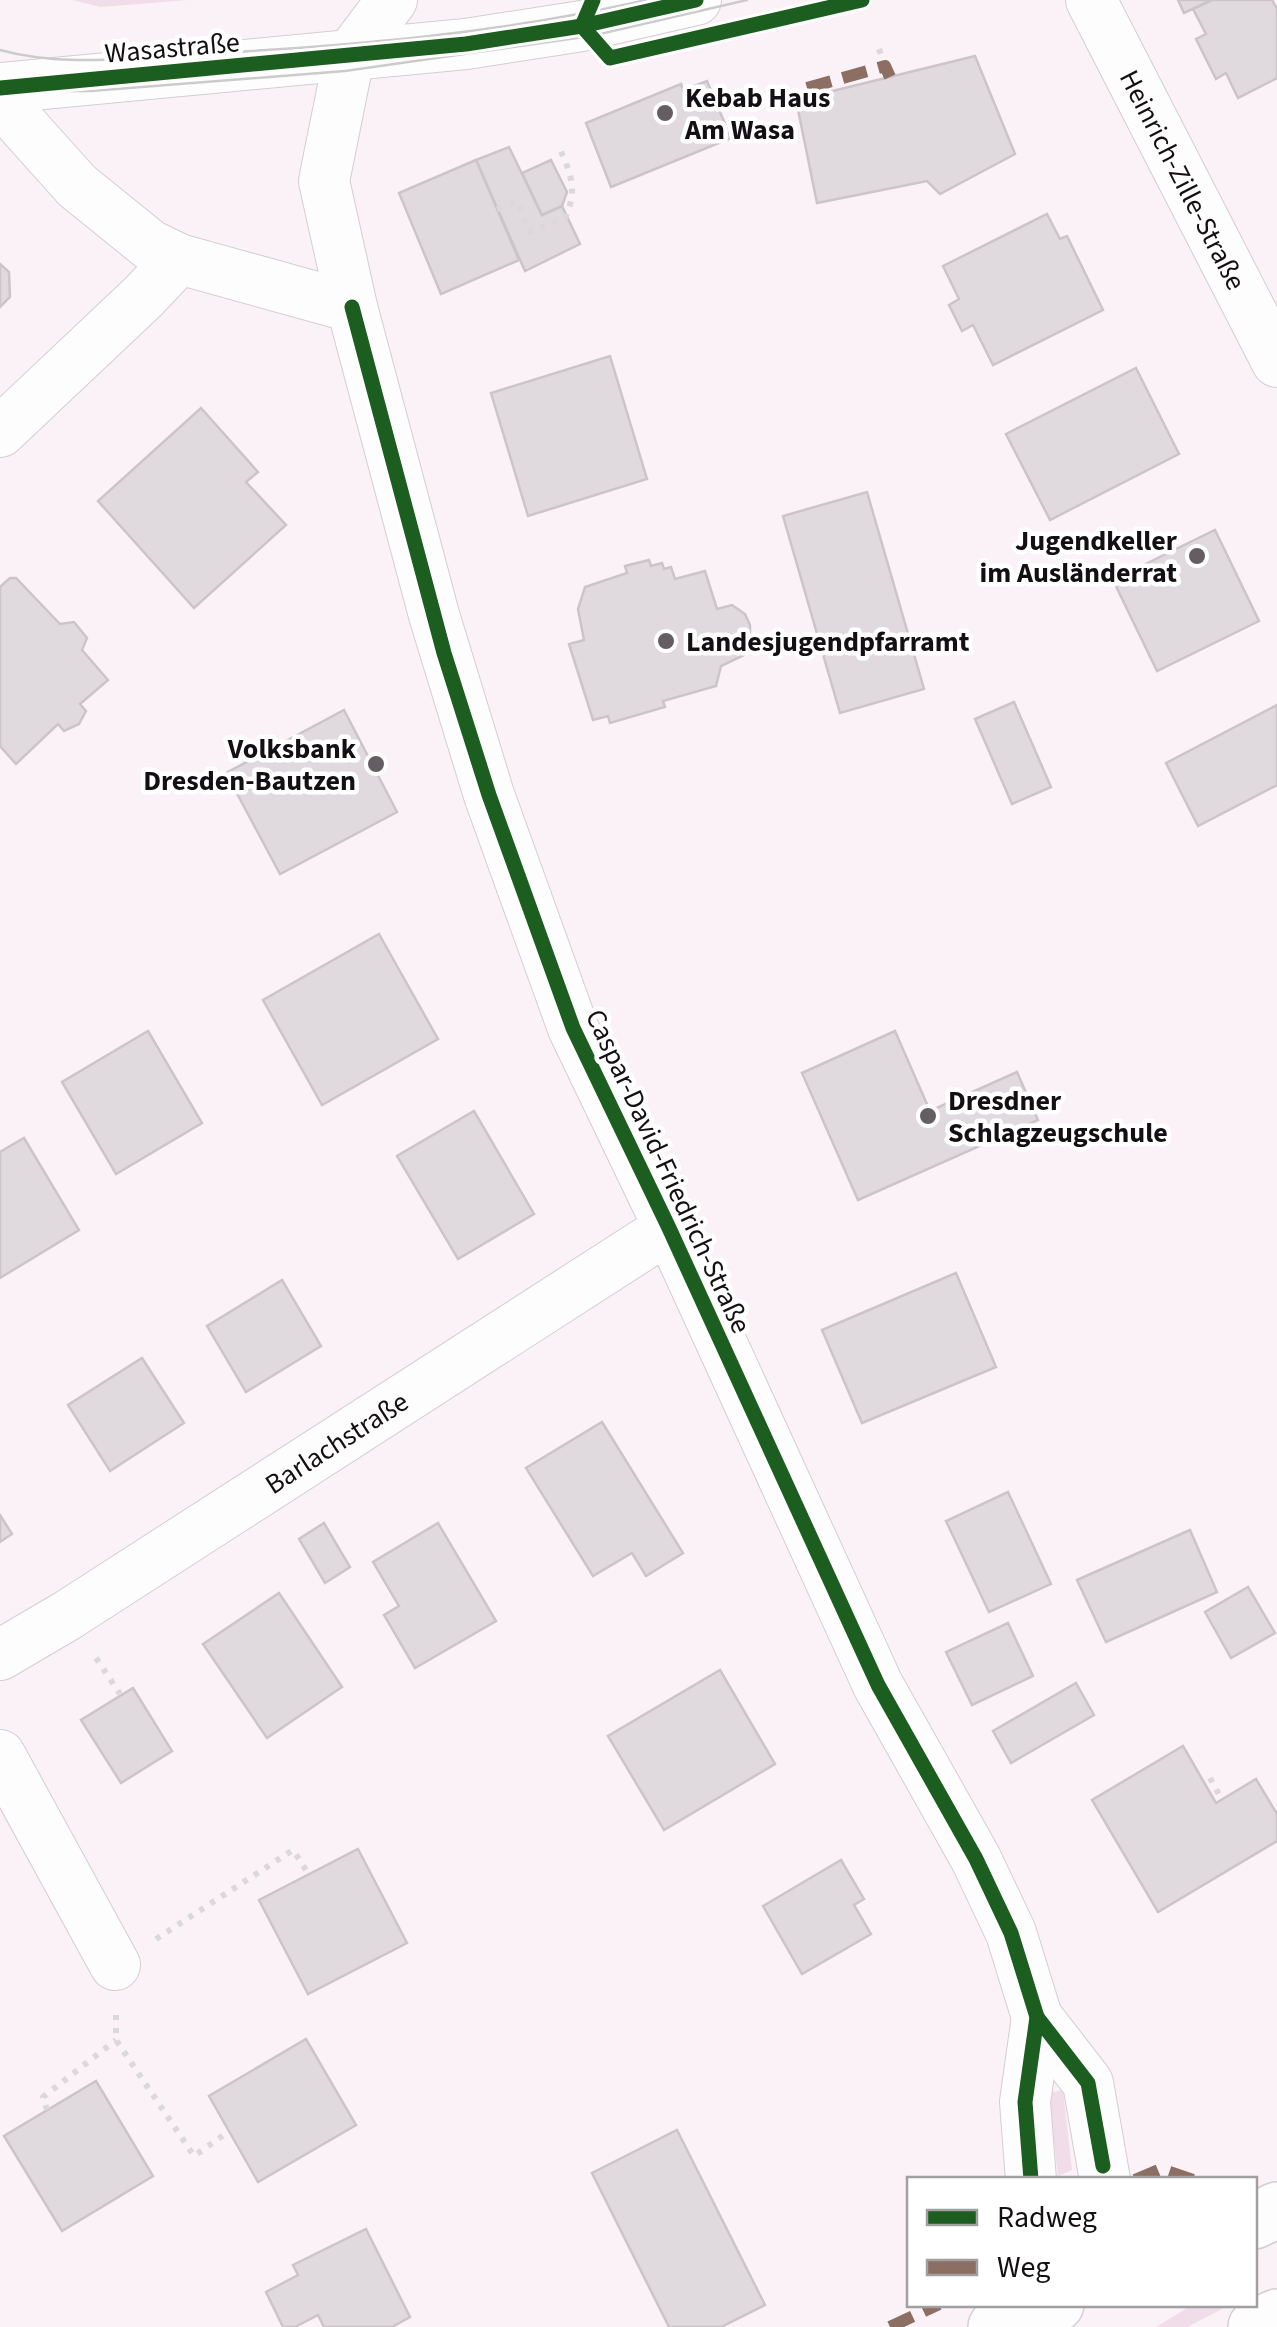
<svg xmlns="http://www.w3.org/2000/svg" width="1277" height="2327" font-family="'Source Sans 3',sans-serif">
<rect width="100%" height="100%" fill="#faf2f7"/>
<g fill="#f0dde9">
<polygon points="72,0 188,0 101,7"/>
<polygon points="1063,2090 1072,2170 1058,2176 1048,2093"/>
<polygon points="1194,2304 1224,2305 1226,2307 1187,2327 1156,2327"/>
</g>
<g fill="#e0dade" stroke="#cbc5c9" stroke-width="2.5">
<polygon points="1178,0 1212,0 1184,13"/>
<polygon points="1212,0 1272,0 1277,9 1277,78 1238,98 1226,73 1216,79 1196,39 1206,34 1193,9"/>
<polygon points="975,56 1015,154 940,194 927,181 817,203 796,100"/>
<polygon points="707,81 731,138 611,187 586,123 681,84 683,90"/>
<polygon points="509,147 542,215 562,206 580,244 525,271 476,160"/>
<polygon points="476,160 519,260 441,294 399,193"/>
<polygon points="551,160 567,192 562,206 542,215 522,173"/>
<polygon points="1047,214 1060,239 1067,236 1103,310 993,365 973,325 962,331 949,305 959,299 943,266"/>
<polygon points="0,264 9,272 10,297 0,307"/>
<polygon points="610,356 647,479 528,516 491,393"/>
<polygon points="1136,368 1179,454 1050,520 1006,434"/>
<polygon points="201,408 258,472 246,482 286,525 194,608 98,501"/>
<polygon points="867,492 924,689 840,713 783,516"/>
<polygon points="1215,530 1259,621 1157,671 1113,580"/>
<polygon points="649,560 651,566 662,563 664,569 671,567 675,579 705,571 717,609 732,605 745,614 750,625 750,642 744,655 721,666 716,686 663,701 665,707 610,723 608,716 593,720 569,644 584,640 578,609 585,587 627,573 625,566"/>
<polygon points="10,578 16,578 60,624 74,622 87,638 82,650 108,680 80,704 86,711 79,724 64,731 58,724 16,764 0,746 0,587"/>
<polygon points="1014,702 1051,787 1012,804 975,719"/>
<polygon points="1277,705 1277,785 1198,826 1166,763"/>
<polygon points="344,710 397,812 280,874 226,773"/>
<polygon points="379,934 438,1039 322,1105 263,1000"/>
<polygon points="148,1031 202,1123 116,1174 62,1082"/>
<polygon points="895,1031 930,1111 1017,1072 1038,1120 858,1200 802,1073"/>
<polygon points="474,1111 534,1214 458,1259 397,1156"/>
<polygon points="24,1138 79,1230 0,1278 0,1152"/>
<polygon points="956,1273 996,1367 862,1423 822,1330"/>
<polygon points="282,1280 321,1346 246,1392 207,1326"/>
<polygon points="142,1358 184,1423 110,1471 68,1405"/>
<polygon points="602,1422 683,1553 646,1576 632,1553 593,1576 526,1468"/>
<polygon points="1008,1492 1051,1584 989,1612 946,1521"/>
<polygon points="0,1515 12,1534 0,1542"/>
<polygon points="324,1523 350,1567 325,1583 299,1539"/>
<polygon points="438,1523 496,1621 415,1668 384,1615 399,1606 373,1562"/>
<polygon points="1190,1530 1217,1592 1106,1642 1077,1580"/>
<polygon points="1248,1587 1275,1633 1231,1658 1205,1612"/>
<polygon points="279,1593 342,1687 267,1738 203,1644"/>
<polygon points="1008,1623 1033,1676 972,1705 946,1652"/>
<polygon points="720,1670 775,1764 664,1830 608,1736"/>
<polygon points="1076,1683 1094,1715 1011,1763 993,1731"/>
<polygon points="133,1688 172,1751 121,1783 81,1720"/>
<polygon points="1183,1746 1216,1803 1256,1779 1277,1814 1277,1841 1158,1912 1092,1800"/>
<polygon points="358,1849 407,1943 308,1994 259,1900"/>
<polygon points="841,1860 864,1899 854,1905 871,1934 802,1974 763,1906"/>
<polygon points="306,2039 356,2125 258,2182 209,2096"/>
<polygon points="96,2081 153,2176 62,2231 4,2136"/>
<polygon points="677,2130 765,2305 721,2327 669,2327 592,2173"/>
<polygon points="366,2229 410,2317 392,2327 324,2327 318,2315 295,2327 283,2327 266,2292 298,2275 293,2265"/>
</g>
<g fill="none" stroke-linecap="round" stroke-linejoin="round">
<g stroke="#d4cdd1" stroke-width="52">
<g id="minor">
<polyline points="392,0 349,57 324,181 352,307 434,615 489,795 573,1028 669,1228 878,1685 976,1859 1011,1933 1037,2017 1088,2083 1105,2180"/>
<path id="s1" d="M1091 0 1277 362"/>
<polyline points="0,88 466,44 582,26 696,0"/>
<polyline points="0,100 77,186 150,245 179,259 352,307"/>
<polyline points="0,432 143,297 179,259"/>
<path id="s2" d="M0 1655 68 1615 669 1228"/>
<polyline points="0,1755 115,1965"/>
<polyline points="1031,2180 1025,2102 1037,2017"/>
</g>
</g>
<g stroke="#d4cdd1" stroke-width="58">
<g id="major">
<polyline points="1254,2221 1277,2210"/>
<polyline points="996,2327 1056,2304"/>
<polyline points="1256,2327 1277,2317"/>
</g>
</g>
<g stroke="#dbd8da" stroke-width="6" stroke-dasharray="5 8" stroke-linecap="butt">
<polyline points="879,49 885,66"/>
<path d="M497 209 517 202 530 232 565 218C578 190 571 174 559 147"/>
<polyline points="96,1658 120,1694"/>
<polyline points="1210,1778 1222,1800"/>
<polyline points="156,1939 293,1850 310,1876"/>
<polyline points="116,2015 116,2040 194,2156 228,2132"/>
<polyline points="47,2110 43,2097 116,2040"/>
</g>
<use href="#minor" stroke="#fefdfe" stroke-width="50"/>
<use href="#major" stroke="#fefdfe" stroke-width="55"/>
<g stroke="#cccacc" stroke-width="2.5">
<path d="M0 50C64 68 133 57 198 54 349 46 498 34 646 0"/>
<polyline points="0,81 59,91 91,91 345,71 591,36 747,0"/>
</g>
<g stroke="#8d6e63" stroke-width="12" stroke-dasharray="25 12" stroke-linecap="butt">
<polyline points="807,88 885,66 890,77"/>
<polyline points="1135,2180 1161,2169 1193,2180"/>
<polyline points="890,2327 939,2304"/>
</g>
<g stroke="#fff" stroke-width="21">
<g id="cycleway">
<polyline points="593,0 582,26 610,58 862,0"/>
<polyline points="0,88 466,44 582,26 696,0"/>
<polyline points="352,307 444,653 489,795 573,1028 669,1228 878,1685 976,1859 1011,1933 1037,2017 1088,2083 1103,2166"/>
<polyline points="1031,2180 1025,2102 1037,2017"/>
</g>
</g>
<use href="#cycleway" stroke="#1b5e20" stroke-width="15"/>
</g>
<g fill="#645e62" stroke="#fff" stroke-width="4">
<circle cx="665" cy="113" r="10"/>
<circle cx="1197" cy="556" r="10"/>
<circle cx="666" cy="641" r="10"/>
<circle cx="376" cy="764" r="10"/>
<circle cx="928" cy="1116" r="10"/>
</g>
<g text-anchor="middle" stroke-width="9" stroke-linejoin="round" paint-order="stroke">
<g font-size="28" fill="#130f12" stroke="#fff">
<text transform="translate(172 47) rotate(-5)" y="10">Wasastraße</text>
<text dy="10" stroke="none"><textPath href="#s1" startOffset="202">Heinrich-Zille-Straße</textPath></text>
<text transform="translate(669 1171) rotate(65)" y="10">Caspar-David-Friedrich-Straße</text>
<text dy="10" stroke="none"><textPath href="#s2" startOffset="398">Barlachstraße</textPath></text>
</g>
<g font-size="28" font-weight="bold" fill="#130f12" stroke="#fff" text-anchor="start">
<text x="685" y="107">Kebab Haus<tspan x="685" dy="32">Am Wasa</tspan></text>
<text x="1177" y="550" text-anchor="end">Jugendkeller<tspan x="1177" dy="32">im Ausländerrat</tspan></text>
<text x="686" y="651">Landesjugendpfarramt</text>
<text x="356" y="758" text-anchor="end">Volksbank<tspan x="356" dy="32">Dresden-Bautzen</tspan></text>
<text x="948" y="1110">Dresdner<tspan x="948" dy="32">Schlagzeugschule</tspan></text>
</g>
</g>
<rect x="907" y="2177" width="350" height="130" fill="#ffffff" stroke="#a19fa0" stroke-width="2.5"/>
<rect x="927" y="2210" width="50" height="15" fill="#1b5e20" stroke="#a19fa0" stroke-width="2.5"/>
<text x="997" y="2227" font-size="30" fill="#130f12">Radweg</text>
<rect x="927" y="2260" width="50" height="15" fill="#8d6e63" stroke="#a19fa0" stroke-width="2.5"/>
<text x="997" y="2277" font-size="30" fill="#130f12">Weg</text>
</svg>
